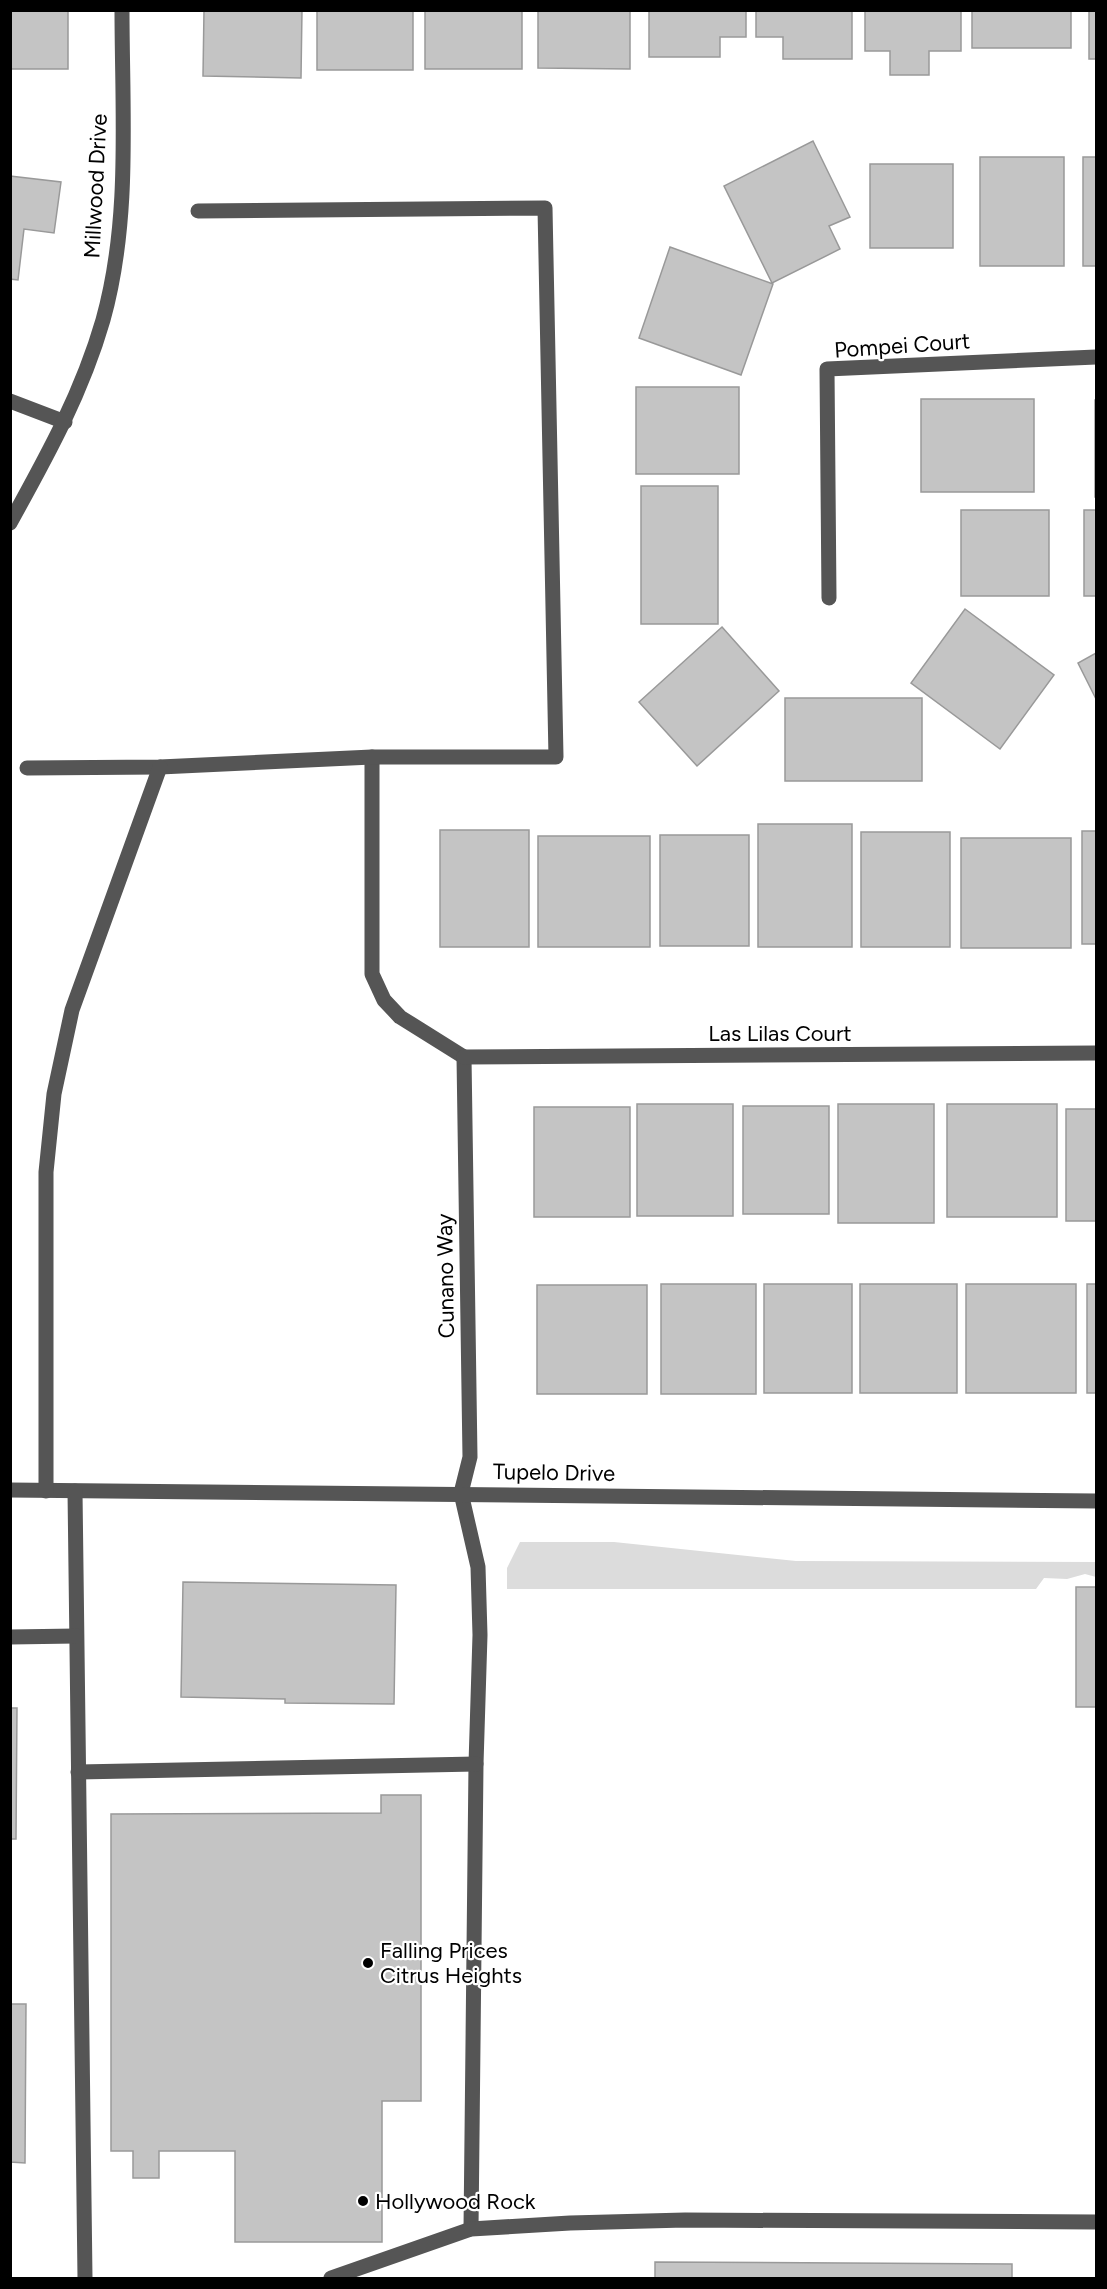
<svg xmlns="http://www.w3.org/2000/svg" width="1107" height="2289" font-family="Figtree,sans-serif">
<rect width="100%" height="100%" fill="#fff"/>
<polygon fill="#dcdcdc" points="520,1542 614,1542 796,1561 1096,1562 1096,1577 1085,1574 1067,1579 1044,1578 1036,1589 507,1589 507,1568"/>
<g fill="#c4c4c4" stroke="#999" stroke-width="1.5">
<rect x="10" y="10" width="58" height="59"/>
<polygon points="204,10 302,10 301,78 203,76"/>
<rect x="317" y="10" width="96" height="60"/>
<rect x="425" y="10" width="97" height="59"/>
<polygon points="538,10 630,10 630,69 538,68"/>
<polygon points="649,10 746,10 746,37 720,37 720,57 649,57"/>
<polygon points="756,10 852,10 852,59 783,59 783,37 756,37"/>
<polygon points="865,10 961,10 961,51 929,51 929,75 890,75 890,51 865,51"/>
<rect x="972" y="10" width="99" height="38"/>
<rect x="1089" y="10" width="7" height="49"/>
<polygon points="813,141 850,217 829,226 840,249 772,283 724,186"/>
<rect x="980" y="157" width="84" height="109"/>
<rect x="1083" y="157" width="13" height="109"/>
<rect x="870" y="164" width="83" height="84"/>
<polygon points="10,176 61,182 54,233 24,229 18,280 10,279"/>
<polygon points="670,247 773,284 741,375 639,338"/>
<rect x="636" y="387" width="103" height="87"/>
<rect x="921" y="399" width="113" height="93"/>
<rect x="1095" y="400" width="1" height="97"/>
<rect x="641" y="486" width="77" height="138"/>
<rect x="961" y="510" width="88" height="86"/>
<rect x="1084" y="510" width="12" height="86"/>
<polygon points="965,609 1054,675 1000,749 911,683"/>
<polygon points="722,627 779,691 697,766 639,702"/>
<polygon points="1096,653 1096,699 1078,663"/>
<rect x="785" y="698" width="137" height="83"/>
<rect x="758" y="824" width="94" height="123"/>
<rect x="440" y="830" width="89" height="117"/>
<rect x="1082" y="831" width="14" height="113"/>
<rect x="861" y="832" width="89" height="115"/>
<rect x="660" y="835" width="89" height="111"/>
<rect x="538" y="836" width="112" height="111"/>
<rect x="961" y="838" width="110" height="110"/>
<rect x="637" y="1104" width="96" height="112"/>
<rect x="838" y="1104" width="96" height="119"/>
<rect x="947" y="1104" width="110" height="113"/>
<rect x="743" y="1106" width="86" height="108"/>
<rect x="534" y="1107" width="96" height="110"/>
<rect x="1066" y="1109" width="30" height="112"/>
<rect x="661" y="1284" width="95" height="110"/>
<rect x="764" y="1284" width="88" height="109"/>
<rect x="860" y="1284" width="97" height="109"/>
<rect x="966" y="1284" width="110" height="109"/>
<rect x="1087" y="1284" width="9" height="109"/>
<rect x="537" y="1285" width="110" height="109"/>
<polygon points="183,1582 396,1585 394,1704 285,1703 285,1699 181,1697"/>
<rect x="1076" y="1587" width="20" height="120"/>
<polygon points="10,1708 17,1708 16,1839 10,1839"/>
<polygon points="381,1795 421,1795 421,2101 382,2101 382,2242 235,2242 235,2151 159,2151 159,2178 133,2178 133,2151 111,2151 111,1814 381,1813"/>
<polygon points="10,2004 26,2004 25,2163 10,2162"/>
<polygon points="655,2262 1012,2264 1012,2278 655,2278"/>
</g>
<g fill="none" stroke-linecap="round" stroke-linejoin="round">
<g stroke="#555" stroke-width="15">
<polyline points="10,401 65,422"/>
<path d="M10 523C47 456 82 393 103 320 131 220 122 113 122 10"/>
<polyline points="829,598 827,369 1096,357"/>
<polyline points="372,757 372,974 384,1000 400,1017 464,1057"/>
<polyline points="27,768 160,767 372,757 556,757 545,208 198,211"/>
<polyline points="464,1057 470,1457 461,1493 478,1567 480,1635 476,1764 471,2229"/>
<polyline points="464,1057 1096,1053"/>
<polyline points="10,1490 1096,1501"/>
<polyline points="46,1491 46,1172 54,1094 72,1010 160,767"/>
<polyline points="75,1491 85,2278"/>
<polyline points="10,1637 76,1636"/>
<polyline points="78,1772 476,1764"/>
<polyline points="331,2278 471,2229 570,2223 685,2220 1096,2222"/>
</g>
</g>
<g fill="#000" stroke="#fff" stroke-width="2">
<circle cx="368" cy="1963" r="6"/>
<circle cx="363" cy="2201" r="6"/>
</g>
<g text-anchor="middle" stroke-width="4.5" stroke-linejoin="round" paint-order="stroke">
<g font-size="22" fill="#000" stroke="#fff">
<text transform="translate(95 186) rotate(-87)" y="8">Millwood Drive</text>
<text transform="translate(902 345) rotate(-4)" y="8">Pompei Court</text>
<text x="780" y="1041">Las Lilas Court</text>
<text transform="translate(445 1276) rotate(-91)" y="8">Cunano Way</text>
<text transform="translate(554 1472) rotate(1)" y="8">Tupelo Drive</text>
</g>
<g font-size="22" fill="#000" stroke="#fff" text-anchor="start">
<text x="380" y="1958">Falling Prices<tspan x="380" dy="25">Citrus Heights</tspan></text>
<text x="375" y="2209">Hollywood Rock</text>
</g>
</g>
<rect width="1107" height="2289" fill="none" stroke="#000000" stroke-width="24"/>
</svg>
